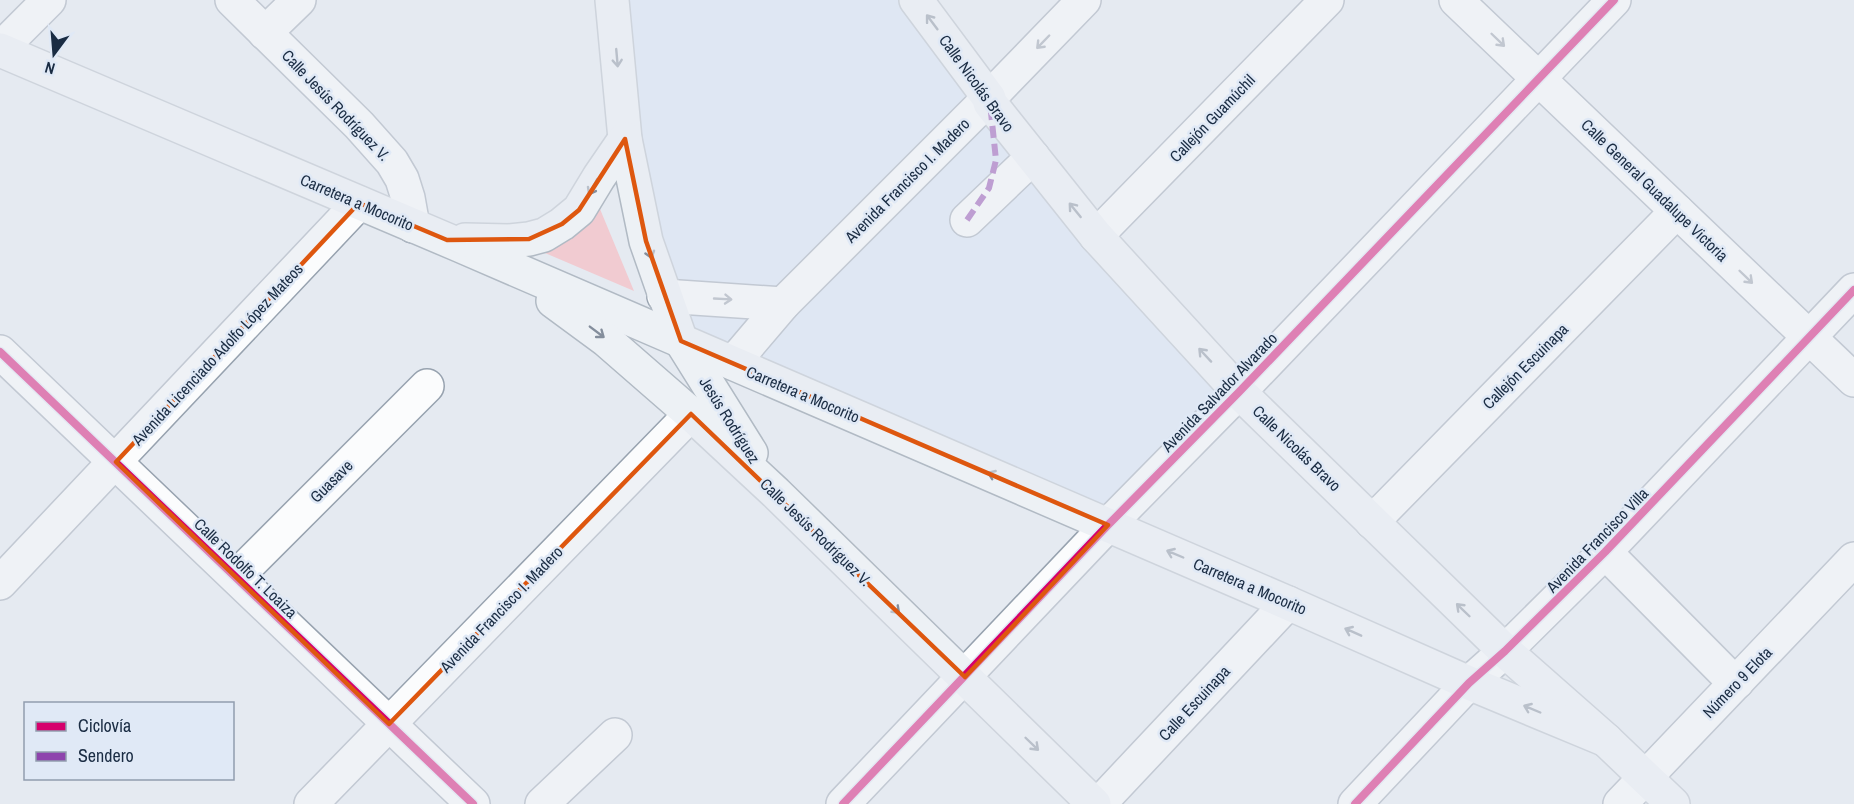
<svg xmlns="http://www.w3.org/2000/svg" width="1854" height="804" font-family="'Archivo Narrow',sans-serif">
<rect width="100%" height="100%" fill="#e5eaf1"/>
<polygon fill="#d7e4f7" points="598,0 921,0 1239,392 1108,525 678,329"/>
<path fill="#f1cbd1" d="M600 209 634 291 545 253C567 241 585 229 600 209Z"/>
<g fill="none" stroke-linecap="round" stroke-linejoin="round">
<g stroke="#97a2af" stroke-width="36">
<g id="minor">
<polyline points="232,0 359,125 392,162 402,179 408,198 413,226"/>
<polyline points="1456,0 1854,380"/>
<polyline points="265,33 299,0"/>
<polyline points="0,49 49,0"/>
<polyline points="967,220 1033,157"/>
<polyline points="1096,236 1327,0"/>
<polyline points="664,296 783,304"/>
<polyline points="0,352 473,804"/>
<polyline points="733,363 783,304 989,98 1084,0"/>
<polyline points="1372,522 1677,211"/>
<polyline points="1605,552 1725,673 1737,682"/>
<polyline points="236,577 427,386"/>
<polyline points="0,583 359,203"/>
<polyline points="311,804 691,414"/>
<polyline points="542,804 615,735"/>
<polyline points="843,804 1108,525 1239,392 1614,0"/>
<polyline points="1099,804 1288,603"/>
<polyline points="1355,804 1469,683 1505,651 1605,552 1854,290"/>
<polyline points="1620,804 1854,559"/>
</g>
</g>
<g stroke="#b1bac4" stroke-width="36">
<g id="major">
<polyline points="612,0 625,139 646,241 681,341 751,453"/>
<polyline points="916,0 989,98 990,103 1096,236 1239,392 1505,651 1606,740 1673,804"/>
<polyline points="0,50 459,245 1288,603 1469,683 1606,740"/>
<polyline points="465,240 509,241 529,239 544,235 562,224 579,210 599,177 625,139"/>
<polyline points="553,301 606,340 691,414 776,493 1094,804"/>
</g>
</g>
<use href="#minor" stroke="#fbfcfd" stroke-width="33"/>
<use href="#major" stroke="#edf1f5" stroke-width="33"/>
<polyline stroke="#8e44ad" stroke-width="6" stroke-dasharray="12 6" stroke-linecap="butt" points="967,220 989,188 996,160 990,103"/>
<g stroke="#e0e9f6" stroke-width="11">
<g id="cycleway">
<polyline points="0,352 473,804"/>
<polyline points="843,804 1108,525 1239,392 1614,0"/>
<polyline points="1355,804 1469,683 1505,651 1605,552 1854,290"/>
</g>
</g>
<use href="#cycleway" stroke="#d6006c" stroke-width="8"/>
</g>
<defs><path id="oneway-shaft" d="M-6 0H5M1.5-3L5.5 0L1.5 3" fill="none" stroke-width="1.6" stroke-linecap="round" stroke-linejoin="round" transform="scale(1.5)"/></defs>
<g stroke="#848e9c">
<use href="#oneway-shaft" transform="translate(932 22) rotate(-127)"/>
<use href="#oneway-shaft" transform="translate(617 58) rotate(85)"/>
<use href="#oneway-shaft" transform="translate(593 187) rotate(118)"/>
<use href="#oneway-shaft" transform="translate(1075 210) rotate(-129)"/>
<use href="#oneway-shaft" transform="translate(649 250) rotate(72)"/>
<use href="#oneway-shaft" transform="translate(597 332) rotate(37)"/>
<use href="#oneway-shaft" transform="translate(1205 355) rotate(-133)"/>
<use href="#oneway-shaft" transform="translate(996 476) rotate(-157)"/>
<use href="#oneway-shaft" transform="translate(1175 554) rotate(-157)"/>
<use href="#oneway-shaft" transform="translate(893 607) rotate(44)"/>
<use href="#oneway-shaft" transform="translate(1463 610) rotate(-136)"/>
<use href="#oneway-shaft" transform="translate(1353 632) rotate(-156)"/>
<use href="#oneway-shaft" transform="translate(1532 709) rotate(-157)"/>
<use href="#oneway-shaft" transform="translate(1032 744) rotate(44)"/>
</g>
<g stroke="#969ea9">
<use href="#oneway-shaft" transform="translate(1498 40) rotate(44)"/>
<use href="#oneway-shaft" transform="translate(1043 42) rotate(134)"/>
<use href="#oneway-shaft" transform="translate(1746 277) rotate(44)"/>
<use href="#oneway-shaft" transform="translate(723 299) rotate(3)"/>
</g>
<path d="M0 0H1854V804H0ZM625 139 646 241 681 341 1108 525 965 677 691 414 389 724 116 462 359 203 447 240 529 239 562 224 579 210Z" fill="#e5eaf1" fill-opacity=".55" fill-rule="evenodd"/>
<path fill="none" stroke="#de570f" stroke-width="4.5" stroke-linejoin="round" d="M625 139 646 241 681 341 1108 525 965 677 691 414 389 724 116 462 359 203 447 240 529 239 562 224 579 210Z"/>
<g text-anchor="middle" stroke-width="5" stroke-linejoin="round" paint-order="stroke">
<g font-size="16" fill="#1a2c43" stroke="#e0e9f6">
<text transform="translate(977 83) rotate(54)" y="6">Calle Nicolás Bravo</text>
<text transform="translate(336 105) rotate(46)" y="6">Calle Jesús Rodríguez V.</text>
<text transform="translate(1212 118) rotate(-46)" y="6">Callejón Guamúchil</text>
<text transform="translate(907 180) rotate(-45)" y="6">Avenida Francisco I. Madero</text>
<text transform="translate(1655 190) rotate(44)" y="6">Calle General Guadalupe Victoria</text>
<text transform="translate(357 202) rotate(23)" y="6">Carretera a Mocorito</text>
<text transform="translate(217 354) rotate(-47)" y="6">Avenida Licenciado Adolfo López Mateos</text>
<text transform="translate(1525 366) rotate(-45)" y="6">Callejón Escuinapa</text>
<text transform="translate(1219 392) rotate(-46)" y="6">Avenida Salvador Alvarado</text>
<text transform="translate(803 394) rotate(23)" y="6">Carretera a Mocorito</text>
<text transform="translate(730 420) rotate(58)" y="6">Jesús Rodríguez</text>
<text transform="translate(1297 448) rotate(44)" y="6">Calle Nicolás Bravo</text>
<text transform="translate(331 481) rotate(-45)" y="6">Guasave</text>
<text transform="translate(816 532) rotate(44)" y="6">Calle Jesús Rodríguez V.</text>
<text transform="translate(1597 540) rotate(-46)" y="6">Avenida Francisco Villa</text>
<text transform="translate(246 568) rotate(44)" y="6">Calle Rodolfo T. Loaiza</text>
<text transform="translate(1250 586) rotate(23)" y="6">Carretera a Mocorito</text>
<text transform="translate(501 609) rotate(-46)" y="6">Avenida Francisco I. Madero</text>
<text transform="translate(1737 682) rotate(-46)" y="6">Número 9 Elota</text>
<text transform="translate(1194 703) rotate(-47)" y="6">Calle Escuinapa</text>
</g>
</g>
<rect x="24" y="702" width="210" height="78" fill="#e0e9f6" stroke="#919dae" stroke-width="1.5"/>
<rect x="36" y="722" width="30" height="9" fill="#d6006c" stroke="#919dae" stroke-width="1.5"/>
<text x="78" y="732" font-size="18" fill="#1a2c43">Ciclovía</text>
<rect x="36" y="752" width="30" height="9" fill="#8e44ad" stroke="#919dae" stroke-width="1.5"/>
<text x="78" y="762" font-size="18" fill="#1a2c43">Sendero</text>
<g transform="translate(54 54) rotate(196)" stroke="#e0e9f6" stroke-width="4.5" paint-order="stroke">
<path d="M0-4.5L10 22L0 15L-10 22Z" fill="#1a2c43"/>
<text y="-9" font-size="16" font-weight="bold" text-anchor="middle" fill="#1a2c43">N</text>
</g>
</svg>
